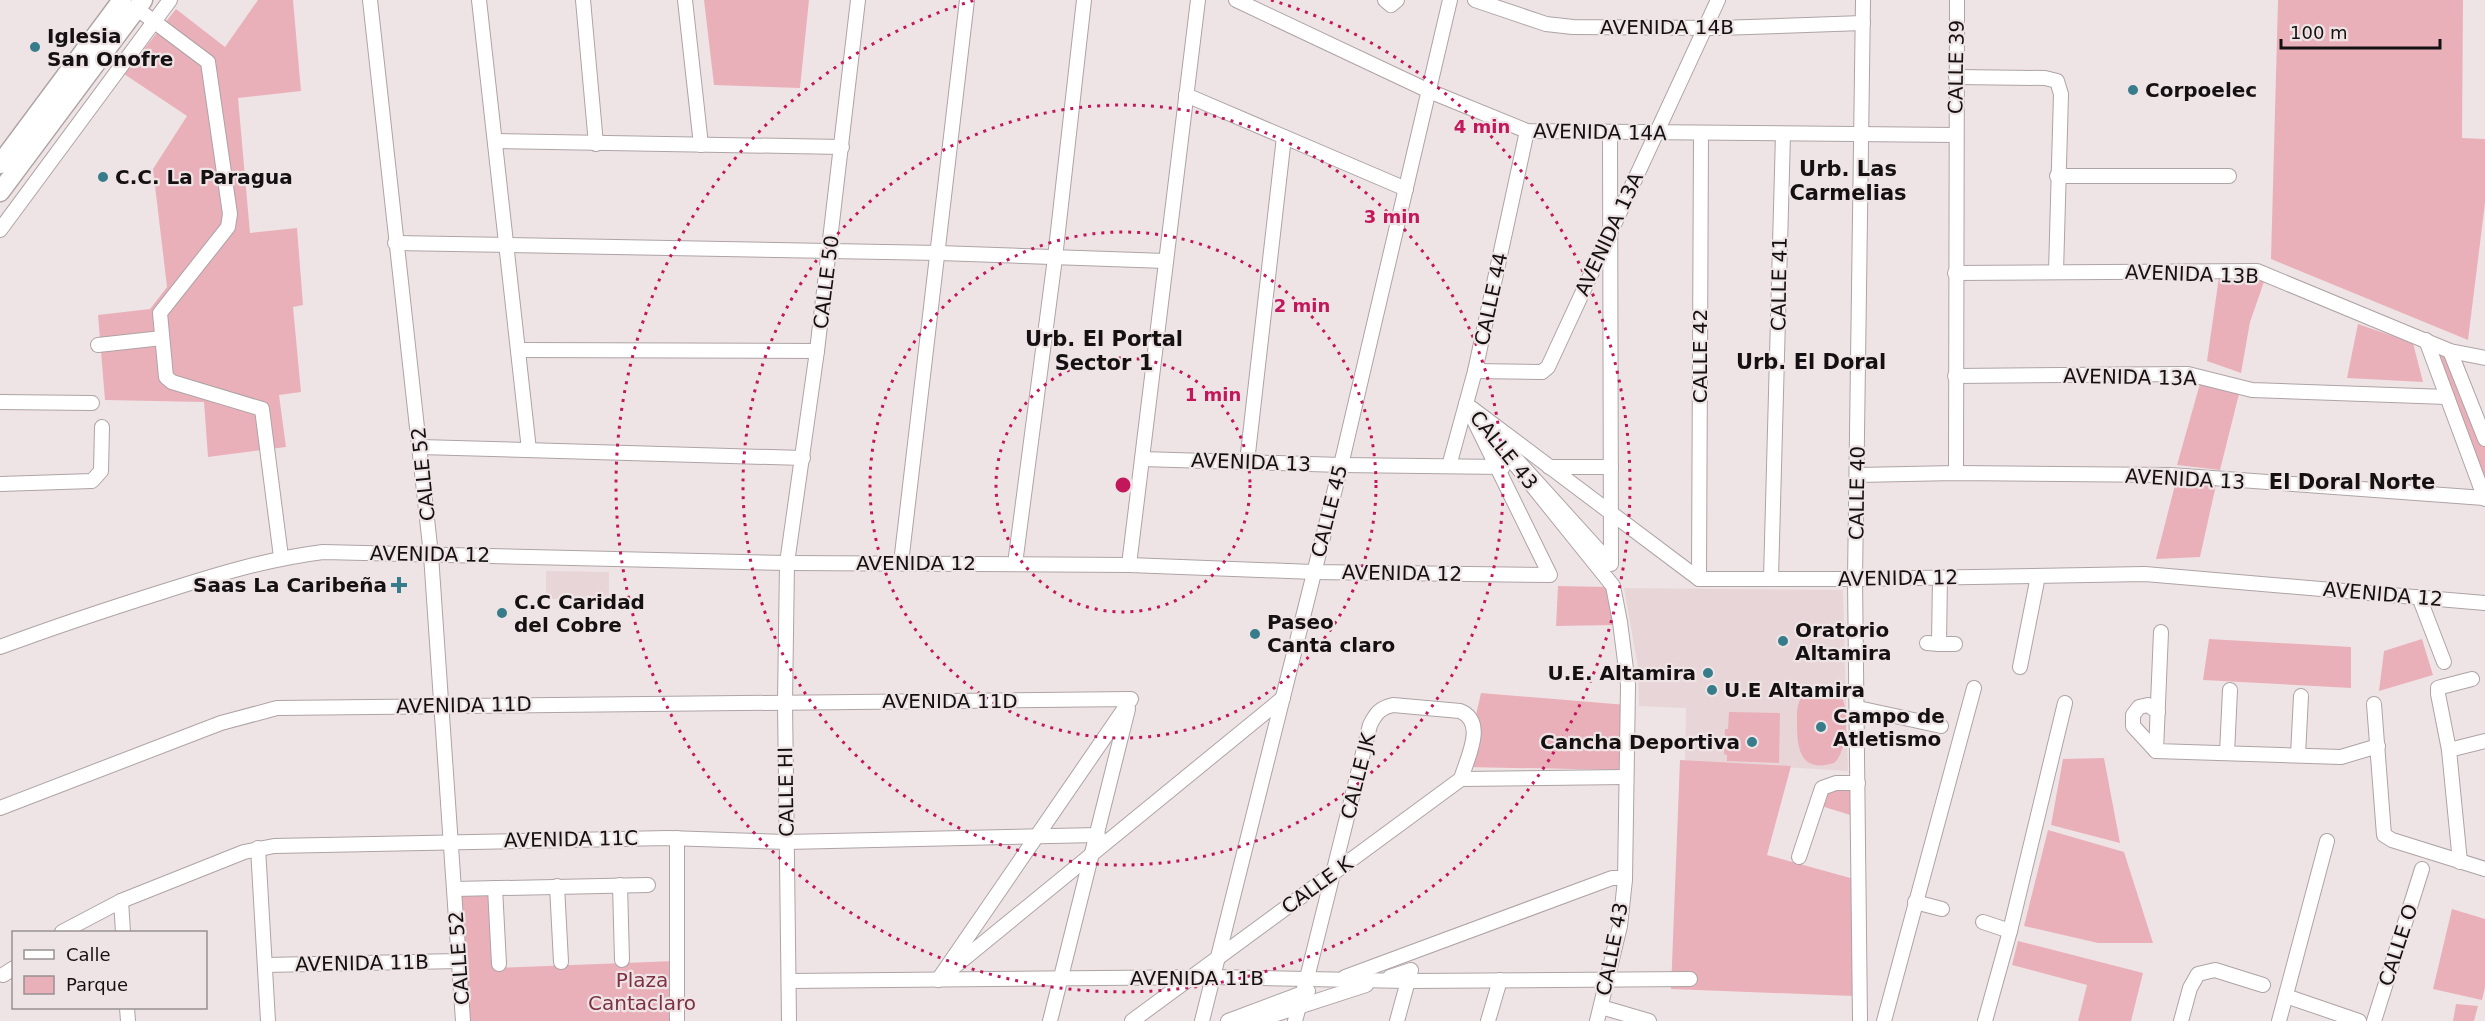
<svg xmlns="http://www.w3.org/2000/svg" width="2485" height="1021" font-family="'DejaVu Sans',sans-serif">
<rect width="100%" height="100%" fill="#efe4e5"/>
<g fill="#e8d5d7">
<polygon points="546,571 609,572 609,598 546,599"/>
<polygon points="1624,588 1843,590 1848,771 1685,761 1686,708 1639,706 1638,667"/>
</g>
<g fill="#eab0ba">
<polygon points="258,0 293,0 301,91 238,98 250,233 297,228 303,305 293,307 301,392 279,395 286,447 208,457 204,402 105,400 98,315 150,309 167,287 153,169 187,116 124,74 176,9 225,47"/>
<polygon points="704,0 809,0 800,88 714,85"/>
<polygon points="2278,0 2463,0 2462,138 2485,139 2485,203 2468,340 2271,259"/>
<polygon points="2257,276 2265,279 2250,322 2241,373 2207,361 2219,277"/>
<polygon points="2358,324 2413,343 2423,382 2347,378"/>
<polygon points="2429,343 2448,352 2485,444 2485,491"/>
<polygon points="2201,380 2240,390 2220,470 2177,465"/>
<polygon points="2176,481 2216,485 2200,557 2156,559"/>
<polygon points="1558,586 1609,587 1615,625 1556,626"/>
<polygon points="2209,639 2351,647 2351,688 2203,680"/>
<polygon points="2422,639 2433,675 2379,691 2384,651"/>
<path d="M1826 687C1833 689 1839 692 1842 698 1849 712 1847 753 1834 763 1802 773 1797 751 1797 725 1797 714 1796 702 1804 694 1811 687 1818 687 1826 687Z"/>
<polygon points="1481,693 1627,705 1626,770 1464,767"/>
<polygon points="1729,712 1780,713 1779,763 1727,761 1727,755 1724,754 1725,729 1728,729"/>
<polygon points="2104,758 2120,843 2051,825 2063,759"/>
<polygon points="1680,760 1791,766 1767,855 1854,879 1853,996 1671,989"/>
<polygon points="1857,781 1857,817 1821,806 1828,782"/>
<polygon points="2048,830 2124,852 2153,943 2098,943 2024,926"/>
<polygon points="457,891 493,891 497,968 675,961 675,1021 465,1021"/>
<polygon points="2452,909 2485,919 2485,987 2482,1000 2433,989"/>
<polygon points="2018,941 2143,973 2131,1021 2078,1021 2087,985 2012,965"/>
<polygon points="2456,1004 2478,1006 2474,1021 2453,1021"/>
</g>
<g fill="none" stroke-linecap="round" stroke-linejoin="round">
<g stroke="#aea3a5" stroke-width="16">
<g id="minor">
<polyline points="370,0 431,555 463,1021"/>
<polyline points="479,0 529,450"/>
<polyline points="583,0 596,144"/>
<polyline points="685,0 701,145"/>
<polyline points="1236,0 1429,91 1527,131 1955,135"/>
<polyline points="1385,0 1391,5 1397,0"/>
<polyline points="1475,0 1546,24 1573,27 1719,28 1863,23"/>
<polyline points="136,8 208,62 230,214 228,227 160,313 166,377 172,382 262,409 281,557"/>
<polyline points="1956,77 2045,78 2057,81 2061,94 2056,272"/>
<polyline points="1186,95 1406,189"/>
<polyline points="495,141 842,147"/>
<polyline points="2057,176 2229,176"/>
<polyline points="0,230 170,0"/>
<polyline points="395,243 939,253 1166,261"/>
<polyline points="1955,273 2257,271 2450,351 2485,358"/>
<polyline points="2426,340 2485,499"/>
<polyline points="98,345 162,338"/>
<polyline points="518,350 817,351"/>
<polyline points="2450,351 2485,439"/>
<polyline points="1475,371 1542,372 1548,367 1718,0"/>
<polyline points="1955,376 2188,374 2252,390 2447,397"/>
<polyline points="0,402 92,403"/>
<polyline points="1481,422 1613,586 1620,622 1628,685 1625,880 1620,926 1597,1021"/>
<polyline points="1487,427 1611,564 1610,132"/>
<polyline points="420,447 803,458"/>
<polyline points="1142,459 1341,465 1503,467"/>
<polyline points="1247,462 1284,137"/>
<polyline points="1449,466 1475,371 1527,131"/>
<polyline points="1549,467 1611,467"/>
<polyline points="1956,473 1957,0"/>
<polyline points="1857,475 1956,473 2171,475 2484,498"/>
<polyline points="0,484 92,481 101,471 102,427"/>
<polyline points="901,563 967,0"/>
<polyline points="1015,564 1055,258 1084,0"/>
<polyline points="1129,565 1198,0"/>
<polyline points="1771,578 1783,134"/>
<polyline points="1699,579 1701,133"/>
<polyline points="2419,597 2444,662"/>
<polyline points="2161,632 2156,751 2341,757 2378,746"/>
<polyline points="1927,643 1939,644 1940,577"/>
<polyline points="1939,644 1955,644"/>
<path d="M0 647C54 627 108 609 162 592 215 575 267 559 323 552L787 563 1129 565 1313 572 1550 575 1466 404 1699 579H1855L2145 574 2485 603"/>
<polyline points="2020,667 2038,576"/>
<polyline points="2374,704 2384,835 2392,840 2485,869"/>
<polyline points="1858,708 1941,726"/>
<polyline points="2449,750 2485,741"/>
<polyline points="2156,751 2133,726 2133,715 2139,707 2148,705 2158,712"/>
<polyline points="2227,753 2230,690"/>
<polyline points="2298,755 2301,696"/>
<polyline points="1461,779 1626,777"/>
<polyline points="0,808 221,723 277,708 1131,699 938,980 1283,698"/>
<polyline points="677,838 677,1021"/>
<polyline points="258,848 268,1021"/>
<polyline points="1799,857 1822,788 1836,783 1858,783"/>
<polyline points="2460,862 2449,750 2438,694 2438,688 2441,687 2472,679"/>
<polyline points="620,885 622,960"/>
<polyline points="557,886 561,962"/>
<polyline points="495,888 499,964"/>
<polyline points="454,889 648,885"/>
<polyline points="121,901 123,932"/>
<polyline points="1915,902 1942,909"/>
<polyline points="1983,922 2010,931"/>
<polyline points="62,932 121,901 244,852 274,846 668,838 787,842 1098,835"/>
<polyline points="265,965 459,961"/>
<polyline points="3,975 14,968"/>
<polyline points="1345,977 1612,878 1625,878"/>
<polyline points="1390,977 1411,970 1397,1021"/>
<polyline points="789,981 1214,977 1408,981 1690,979"/>
<polyline points="2286,996 2359,1021"/>
<polyline points="1601,1007 1649,1021"/>
<polyline points="127,1008 128,1021"/>
<polyline points="789,1021 785,702 787,563 817,351 858,0"/>
<polyline points="1050,1021 1128,709"/>
<path d="M1132 1021 1461 779C1467 758 1487 722 1460 711L1393 705C1380 708 1376 713 1370 725L1309 970 1295 1021"/>
<polyline points="1202,1021 1341,465 1450,0"/>
<polyline points="1228,1021 1308,991"/>
<polyline points="1255,1021 1366,985"/>
<polyline points="1488,1021 1500,980"/>
<polyline points="1860,1021 1855,579 1863,0"/>
<polyline points="1884,1021 1974,688"/>
<polyline points="1985,1021 2010,931 2065,703"/>
<polyline points="2181,1021 2190,988 2198,974 2215,970 2263,985"/>
<polyline points="2279,1021 2327,841"/>
<polyline points="2374,1021 2422,869"/>
</g>
</g>
<g stroke="#aea3a5" stroke-width="21">
<g id="major">
<polyline points="0,164 122,0"/>
<polyline points="0,192 143,0"/>
</g>
</g>
<use href="#minor" stroke="#fff" stroke-width="14"/>
<use href="#major" stroke="#fff" stroke-width="18"/>
</g>
<g fill="none" stroke="#c2185b" stroke-width="3" stroke-dasharray="3 6">
<circle cx="1123" cy="485" r="127"/>
<circle cx="1123" cy="485" r="253"/>
<circle cx="1123" cy="485" r="380"/>
<path d="M1271 0A507 507 0 1 1 975 0"/>
</g>
<g fill="#377c8a" stroke="#efe4e5" stroke-width="2">
<circle cx="35" cy="47" r="6"/>
<circle cx="2133" cy="90" r="6"/>
<circle cx="103" cy="177" r="6"/>
<path d="M396 576h6v6h6v6h-6v6h-6v-6h-6v-6h6z"/>
<circle cx="502" cy="613" r="6"/>
<circle cx="1255" cy="634" r="6"/>
<circle cx="1783" cy="641" r="6"/>
<circle cx="1708" cy="673" r="6"/>
<circle cx="1712" cy="690" r="6"/>
<circle cx="1821" cy="727" r="6"/>
<circle cx="1752" cy="742" r="6"/>
</g>
<g text-anchor="middle" stroke-width="4.5" stroke-linejoin="round" paint-order="stroke">
<g font-size="20" fill="#151112" stroke="#efe4e5">
<text x="1667" y="34">AVENIDA 14B</text>
<text transform="translate(1956 67) rotate(-89)" y="7">CALLE 39</text>
<text transform="translate(1600 132) rotate(1)" y="7">AVENIDA 14A</text>
<text transform="translate(1609 234) rotate(-65)" y="7">AVENIDA 13A</text>
<text transform="translate(2192 274) rotate(2)" y="7">AVENIDA 13B</text>
<text transform="translate(826 282) rotate(-83)" y="7">CALLE 50</text>
<text transform="translate(1779 284) rotate(-89)" y="7">CALLE 41</text>
<text transform="translate(1491 299) rotate(-78)" y="7">CALLE 44</text>
<text transform="translate(1700 356) rotate(-90)" y="7">CALLE 42</text>
<text transform="translate(2130 377) rotate(1)" y="7">AVENIDA 13A</text>
<text transform="translate(1504 450) rotate(51)" y="7">CALLE 43</text>
<text transform="translate(1251 462) rotate(2)" y="7">AVENIDA 13</text>
<text transform="translate(423 474) rotate(-96)" y="7">CALLE 52</text>
<text transform="translate(2185 479) rotate(3)" y="7">AVENIDA 13</text>
<text transform="translate(1857 493) rotate(-89)" y="7">CALLE 40</text>
<text transform="translate(1329 511) rotate(-76)" y="7">CALLE 45</text>
<text transform="translate(430 554) rotate(1)" y="7">AVENIDA 12</text>
<text x="916" y="570">AVENIDA 12</text>
<text transform="translate(1402 573) rotate(1)" y="7">AVENIDA 12</text>
<text transform="translate(1898 578) rotate(-1)" y="7">AVENIDA 12</text>
<text transform="translate(2383 594) rotate(5)" y="7">AVENIDA 12</text>
<text x="950" y="708">AVENIDA 11D</text>
<text transform="translate(464 705) rotate(-1)" y="7">AVENIDA 11D</text>
<text transform="translate(1358 776) rotate(-76)" y="7">CALLE JK</text>
<text transform="translate(786 792) rotate(-91)" y="7">CALLE HI</text>
<text transform="translate(571 839) rotate(-1)" y="7">AVENIDA 11C</text>
<text transform="translate(1317 885) rotate(-36)" y="7">CALLE K</text>
<text transform="translate(2398 945) rotate(-72)" y="7">CALLE O</text>
<text transform="translate(1612 949) rotate(-79)" y="7">CALLE 43</text>
<text transform="translate(459 958) rotate(-94)" y="7">CALLE 52</text>
<text transform="translate(362 963) rotate(-1)" y="7">AVENIDA 11B</text>
<text x="1197" y="985">AVENIDA 11B</text>
</g>
<g font-size="20" font-weight="bold" fill="#151112" stroke="#efe4e5" text-anchor="start">
<text x="47" y="43">Iglesia<tspan x="47" dy="23">San Onofre</tspan></text>
<text x="2145" y="97">Corpoelec</text>
<text x="115" y="184">C.C. La Paragua</text>
<text x="387" y="592" text-anchor="end">Saas La Caribeña</text>
<text x="514" y="609">C.C Caridad<tspan x="514" dy="23">del Cobre</tspan></text>
<text x="1267" y="629">Paseo<tspan x="1267" dy="23">Canta claro</tspan></text>
<text x="1795" y="637">Oratorio<tspan x="1795" dy="23">Altamira</tspan></text>
<text x="1696" y="680" text-anchor="end">U.E. Altamira</text>
<text x="1724" y="697">U.E Altamira</text>
<text x="1833" y="723">Campo de<tspan x="1833" dy="23">Atletismo</tspan></text>
<text x="1740" y="749" text-anchor="end">Cancha Deportiva</text>
</g>
<g font-size="20" fill="#7d3043" stroke="#efe4e5">
<text x="642" y="987">Plaza<tspan x="642" dy="23">Cantaclaro</tspan></text>
</g>
<g font-size="21" font-weight="bold" fill="#151112" stroke="#efe4e5">
<text x="1848" y="176">Urb. Las<tspan x="1848" dy="24">Carmelias</tspan></text>
<text x="1104" y="346">Urb. El Portal<tspan x="1104" dy="24">Sector 1</tspan></text>
<text x="1811" y="369">Urb. El Doral</text>
<text x="2352" y="489">El Doral Norte</text>
</g>
</g>
<circle cx="1123" cy="485" r="9" fill="#c2185b" stroke="#efe4e5" stroke-width="3"/>
<g font-size="18" text-anchor="middle" font-weight="bold" fill="#c2185b" stroke="#efe4e5" stroke-width="4.5" stroke-linejoin="round" paint-order="stroke">
<text x="1482" y="133">4 min</text>
<text x="1392" y="223">3 min</text>
<text x="1302" y="312">2 min</text>
<text x="1213" y="401">1 min</text>
</g>
<rect x="12" y="931" width="195" height="78" fill="#efe4e5" stroke="#989091" stroke-width="1.5"/>
<rect x="24" y="950" width="30" height="9" fill="#ffffff" stroke="#989091" stroke-width="1.5"/>
<text x="66" y="961" font-size="18" fill="#151112">Calle</text>
<rect x="24" y="976" width="30" height="18" fill="#eab0ba" stroke="#989091" stroke-width="1.5"/>
<text x="66" y="991" font-size="18" fill="#151112">Parque</text>
<path d="M2281 39v9h159v-9" fill="none" stroke="#151112" stroke-width="3"/>
<text x="2290" y="39" font-size="18" fill="#151112" stroke="#efe4e5" stroke-width="4.5" paint-order="stroke">100 m</text>
</svg>
